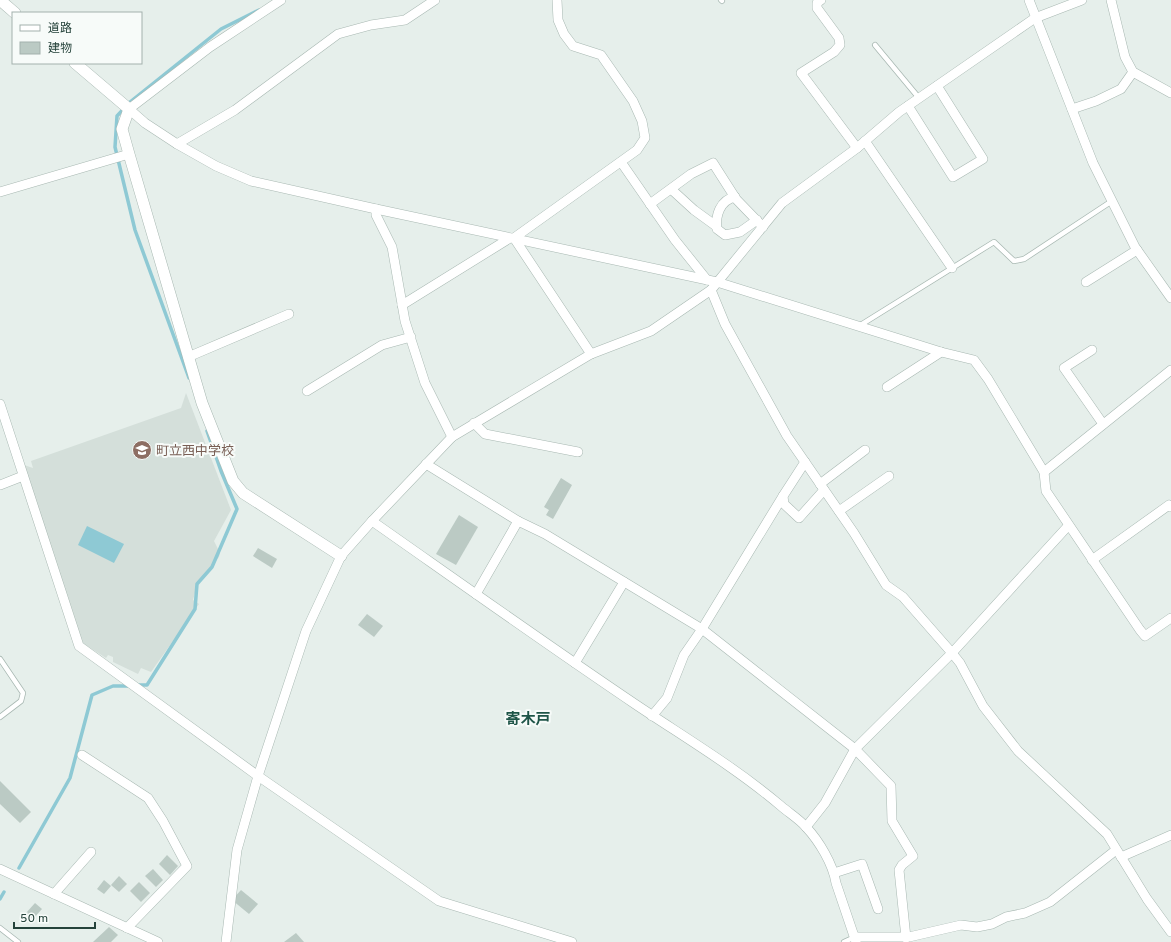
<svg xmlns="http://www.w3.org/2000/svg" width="1171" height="942" font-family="Overpass,'Noto Sans JP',sans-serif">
<rect width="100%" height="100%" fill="#e6efeb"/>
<polygon fill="#d4dfda" points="186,393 231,510 214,541 220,553 219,557 198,582 193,600 199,604 151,672 141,668 138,674 113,662 113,657 108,655 106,658 81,642 24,465 33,468 31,461 181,408"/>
<polygon fill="#8ec9d4" points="87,526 124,544 114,563 78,545"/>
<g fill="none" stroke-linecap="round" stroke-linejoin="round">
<g stroke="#8ec9d4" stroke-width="3.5">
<polyline points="189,378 135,230 115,147 117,116 130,102 221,29 259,10"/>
<polyline points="136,685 147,685 195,609 197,584 212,567 237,509 221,471 207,431"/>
<polyline points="19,868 70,778 92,695 113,686 130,686"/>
<polyline points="0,899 4,892"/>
</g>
</g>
<g fill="#bbcac4">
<polygon points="561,478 572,485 553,519 546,515 549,510 544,507"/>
<polygon points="459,515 478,527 456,565 436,554"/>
<polygon points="258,548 277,559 272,568 253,556"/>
<polygon points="367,614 383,626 374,637 358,625"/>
<polygon points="0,781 31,812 20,823 0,804"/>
<polygon points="167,855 178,866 170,875 159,864"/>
<polygon points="153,869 163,880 156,887 145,876"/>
<polygon points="119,876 127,884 119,892 111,885"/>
<polygon points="104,880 111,886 104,894 97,889"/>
<polygon points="139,882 150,893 141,902 130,891"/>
<polygon points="241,890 258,904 249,914 232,900"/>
<polygon points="35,903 42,909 33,919 26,913"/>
<polygon points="109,927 118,935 111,942 93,942"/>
<polygon points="296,933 304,942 284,942"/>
</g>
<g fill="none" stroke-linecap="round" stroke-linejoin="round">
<g stroke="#a8b8b2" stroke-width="6">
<g id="service">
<polyline points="721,0 722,1"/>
<polyline points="875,45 919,98"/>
<polyline points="859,326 994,242 1014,261 1024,259 1112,201"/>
<polyline points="0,659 23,693 21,701 0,717"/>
<polyline points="0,928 18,942"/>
<polyline points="844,942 855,937"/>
</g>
</g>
<g stroke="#a8b8b2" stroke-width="10">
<g id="minor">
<polyline points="281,0 210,47 129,109 145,123 177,144 216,166 251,181 376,209 717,282 941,352 974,360 988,379 1044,472 1046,491 1140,630 1145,636 1171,618"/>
<polyline points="557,0 558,20 564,34 573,46 601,55 633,101 642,121 645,138 637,150 514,238 591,354"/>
<polyline points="821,0 817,3 817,8 839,38 840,45 834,52 801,73 857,148"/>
<polyline points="1029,0 1093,163 1135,247 1171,298"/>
<polyline points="1111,0 1125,57 1133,72 1171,93"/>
<polyline points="908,106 953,177 983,159 937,86"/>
<polyline points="1072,109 1096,101 1121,89 1133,72"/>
<polyline points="865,141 952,268"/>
<polyline points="177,144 235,110 338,34 371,25 405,20 435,0"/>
<polyline points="621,162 675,240 707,280"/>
<polyline points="671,189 694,210 716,226"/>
<polyline points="0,192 129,154"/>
<path d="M735 197C720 200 715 216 717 229L725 235 740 232 757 220"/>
<polyline points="650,204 691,174 713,163 736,199 763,227"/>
<polyline points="376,209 376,215 392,247 405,321 425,383 452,437"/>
<polyline points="1086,282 1137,250"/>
<polyline points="711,290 725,324 787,436 854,533 886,585 903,597 952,653 960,663 983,706 1018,751 1107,834 1147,899 1171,932"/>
<polyline points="402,305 510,238"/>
<polyline points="1092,350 1064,368 1103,424"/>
<polyline points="188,357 289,314"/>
<polyline points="887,387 941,352"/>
<polyline points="307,391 382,345 411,337"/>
<polyline points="0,404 79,646 258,776 439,901 572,942"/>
<polyline points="474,423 485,434 578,452"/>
<polyline points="805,462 783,496 784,504 799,518 824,490"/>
<polyline points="426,464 518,521 476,594"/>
<polyline points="1044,472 1171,370"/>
<polyline points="820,484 865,450"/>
<polyline points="0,485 23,476"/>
<polyline points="839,511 889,476"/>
<path d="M372 521C459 582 546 644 635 704 684 737 735 767 781 806 789 813 799 819 806 827 819 841 833 864 836 883L856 942"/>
<polyline points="518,521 545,534 702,629 855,749 891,786 892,821 913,856 902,865 899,870 906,938"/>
<polyline points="1092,560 1169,505 1171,507"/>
<polyline points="575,663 624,582"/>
<polyline points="652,716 667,698 684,655 702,629 783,496"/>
<polyline points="82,755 148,798 163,821 187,866 127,928"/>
<polyline points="806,827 825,803 855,749 952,653 1068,526"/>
<polyline points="1121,857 1171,835"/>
<polyline points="0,869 158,942"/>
<polyline points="834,873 862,864 878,909"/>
<polyline points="54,894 91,852"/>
<polyline points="855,937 909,937 961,925 977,927 992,924 1006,917 1025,913 1050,902 1116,850"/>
<polyline points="226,942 237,850 258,776 306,631 341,556 372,521 452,437 591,354 651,331 711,290 782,203 857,148 899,112 1035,18 1082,0"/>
</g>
</g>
<g stroke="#a8b8b2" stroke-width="12">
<g id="tertiary">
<polyline points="0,0 15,13"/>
<polyline points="75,63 129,109 122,129 129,154 202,403 233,481 243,493 341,556"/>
</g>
</g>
<use href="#service" stroke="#fff" stroke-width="4.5"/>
<use href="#minor" stroke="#fff" stroke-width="9"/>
<use href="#tertiary" stroke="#fff" stroke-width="11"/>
</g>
<defs>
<g id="school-disc" transform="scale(1)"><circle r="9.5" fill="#8d6e63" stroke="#f7fbf9"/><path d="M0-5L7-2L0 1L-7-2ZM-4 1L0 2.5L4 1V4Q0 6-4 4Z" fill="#fff"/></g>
</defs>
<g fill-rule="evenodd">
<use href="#school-disc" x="142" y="450"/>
</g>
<g text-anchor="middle" stroke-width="4" stroke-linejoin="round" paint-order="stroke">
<g font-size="13" fill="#785e54" stroke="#f7fbf9" text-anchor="start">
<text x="156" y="455">町立西中学校</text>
</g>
<g font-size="15" font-weight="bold" fill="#1f5548" stroke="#f7fbf9">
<text x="528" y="724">寄木戸</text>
</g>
</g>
<rect x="12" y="12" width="130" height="52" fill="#f7fbf9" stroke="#a3b1ad"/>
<rect x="20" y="25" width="20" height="6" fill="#ffffff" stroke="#a3b1ad"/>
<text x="48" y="32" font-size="12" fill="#24423a">道路</text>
<rect x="20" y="42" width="20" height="12" fill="#bbcac4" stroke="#a3b1ad"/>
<text x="48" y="52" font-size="12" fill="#24423a">建物</text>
<path d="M14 922v6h81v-6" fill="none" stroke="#24423a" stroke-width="2"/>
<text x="20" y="922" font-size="12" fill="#24423a" stroke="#f7fbf9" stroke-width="3" paint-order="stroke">50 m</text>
</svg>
